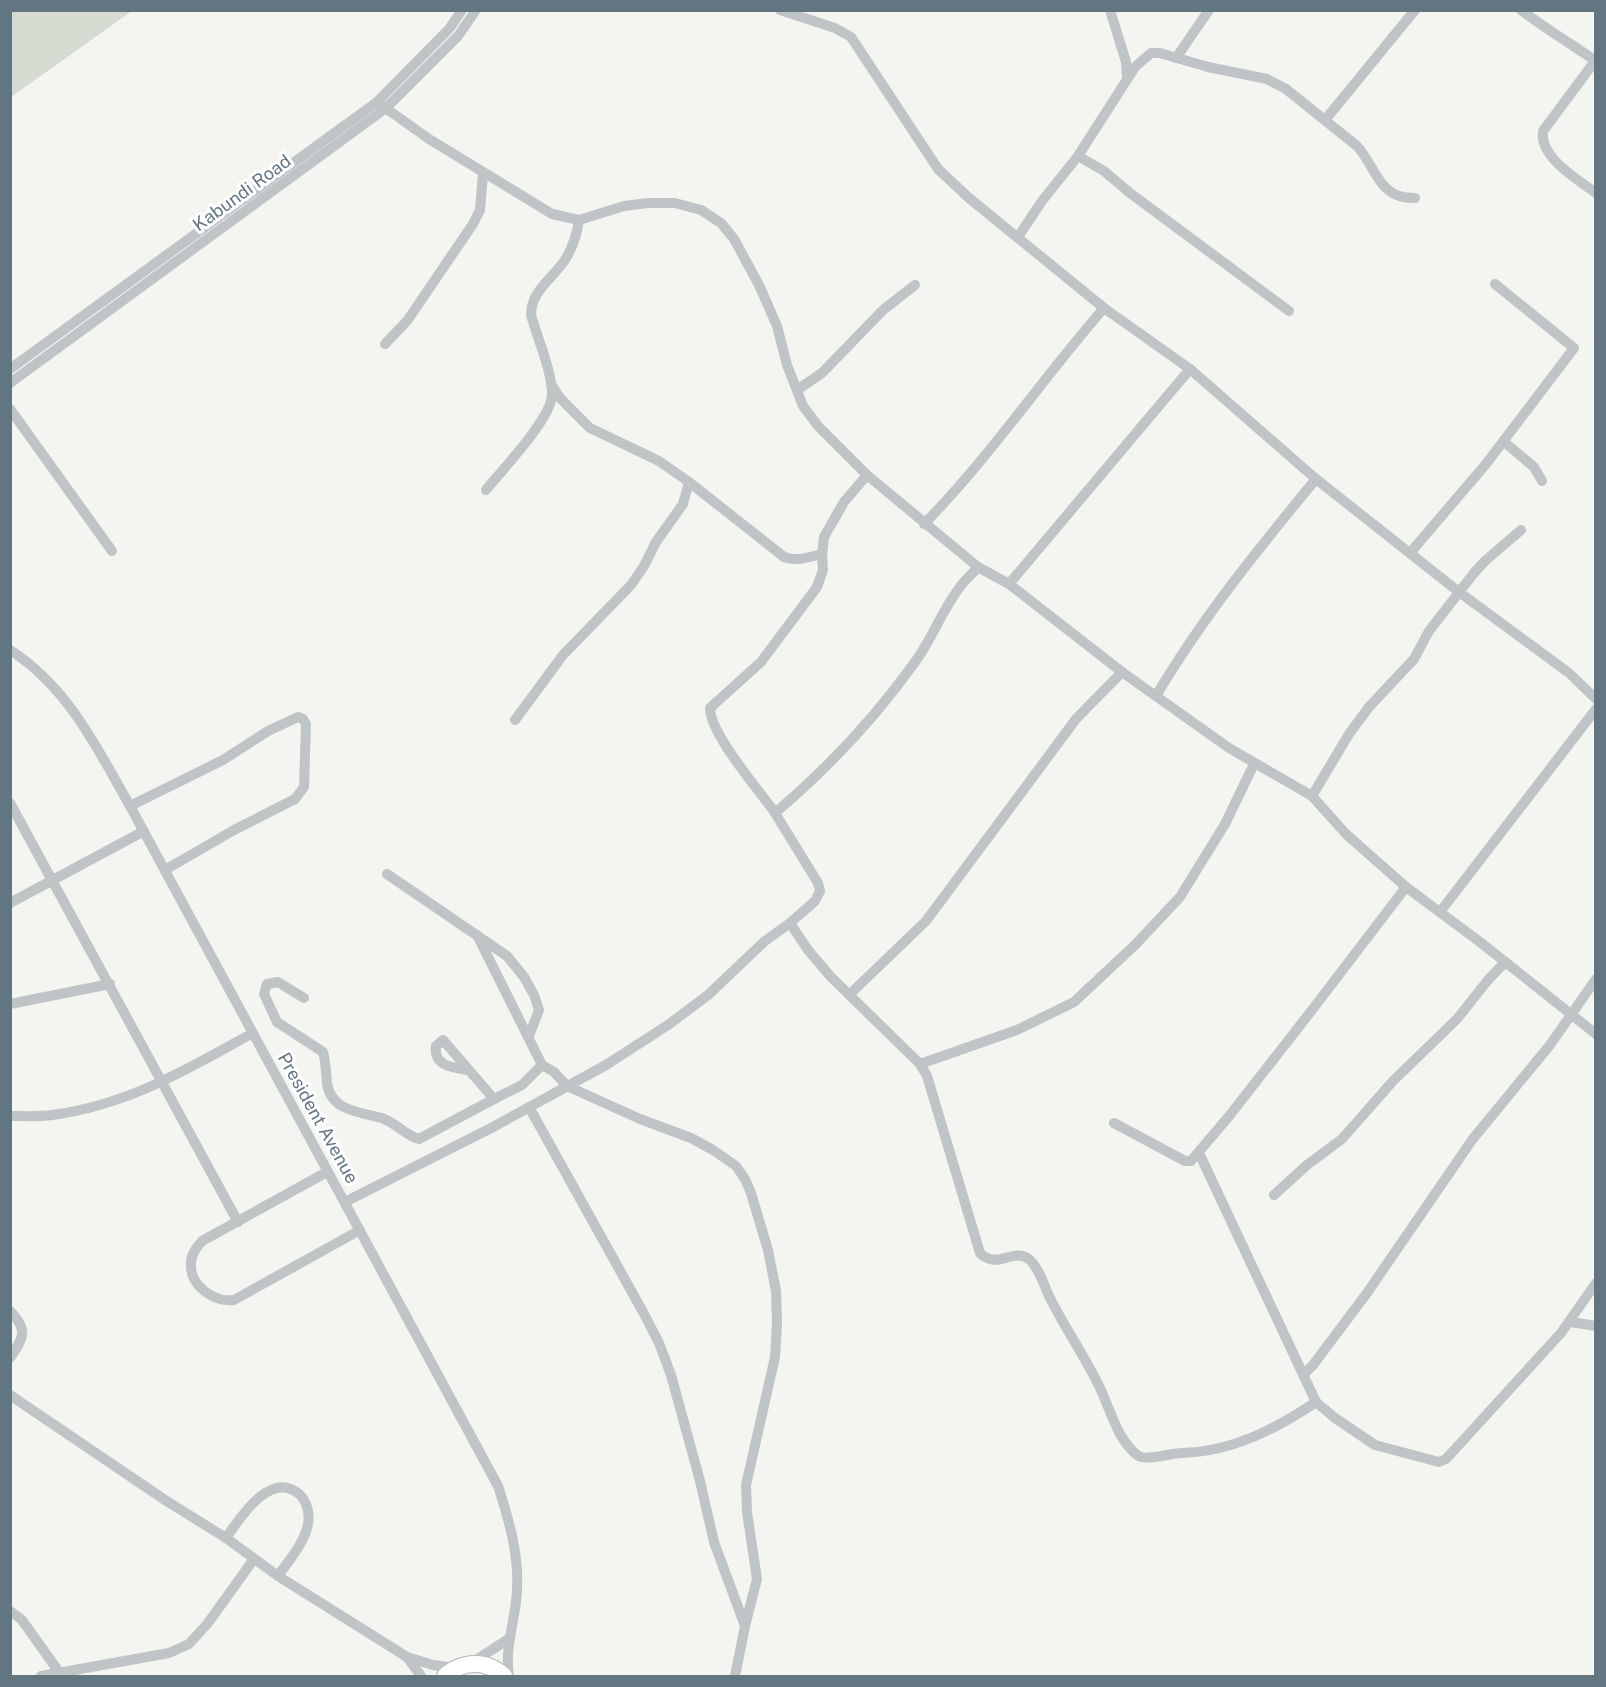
<svg xmlns="http://www.w3.org/2000/svg" width="1606" height="1687" font-family="'Public Sans',sans-serif">
<rect width="100%" height="100%" fill="#f4f4f0"/>
<polygon fill="#d5dbd1" points="11,10 132,10 132,11 11,97"/>
<g fill="none" stroke-linecap="round" stroke-linejoin="round">
<g stroke="#b2b6b9" stroke-width="18">
<path id="highway" d="M445 1676C463 1660 487 1660 504 1676"/>
</g>
<g stroke="#bfc4c6" stroke-width="10">
<polyline points="780,10 835,28 851,37 938,169 969,198 1104,308 1190,369 1316,479 1459,592 1569,673 1596,699"/>
<polyline points="1110,10 1126,62 1127,77"/>
<path d="M1521 10C1545 28 1571 44 1596 61"/>
<polyline points="1176,58 1209,10"/>
<path d="M1595 61 1543 131C1539 157 1577 179 1596 193"/>
<polyline points="377,102 429,139 552,214 579,220 624,206 648,203 675,203 701,210 721,223 734,239 759,285 777,326 787,365 803,406 818,426 867,475 978,567 1009,584 1122,672 1229,748 1312,796 1346,834 1406,887 1480,942 1596,1034"/>
<polyline points="1325,120 1415,10"/>
<path d="M1078 156 1135 67 1151 53H1160L1208 67 1267 79 1286 89 1357 146C1377 168 1378 199 1415 198"/>
<polyline points="1018,237 1042,201 1078,156 1104,171 1130,193 1289,311"/>
<polyline points="385,344 407,321 473,224 480,210 483,174"/>
<polyline points="10,369 377,102 449,29 462,10"/>
<polyline points="10,383 386,108 458,36 476,10"/>
<polyline points="797,390 822,373 883,310 915,285"/>
<polyline points="10,409 112,551"/>
<polyline points="1503,441 1534,467 1542,481"/>
<path d="M689 482 784 557C797 562 809 557 822 554"/>
<path d="M486 490C502 470 550 420 552 396 553 374 537 337 531 315 531 291 552 279 565 260 573 247 577 235 579 220"/>
<path d="M924 524C990 457 1042 379 1104 308"/>
<polyline points="1410,553 1486,464 1574,348 1495,284"/>
<polyline points="1009,584 1190,369"/>
<path d="M10 650C68 687 97 748 130 806L498 1486C509 1520 519 1554 517 1590 516 1619 504 1647 509 1676"/>
<path d="M1156 696C1202 618 1259 548 1316 479"/>
<polyline points="515,720 563,655 631,585 644,566 656,542 683,504 689,482 659,461 590,428 560,398 551,384"/>
<polyline points="1312,796 1349,734 1369,707 1414,659 1429,631 1474,573 1485,561 1521,530"/>
<polyline points="10,803 238,1222"/>
<polyline points="130,806 223,760 268,731 298,717 303,719 306,724 304,787 295,799 234,830 165,870"/>
<path d="M775 813C759 790 710 734 710 708L761 662 817 587 823 570 822 554 824 537 844 502 867 475"/>
<polyline points="387,874 507,956 524,977 534,995 539,1010 529,1036"/>
<polyline points="10,903 144,831"/>
<polyline points="1440,912 1596,709"/>
<path d="M790 923 808 950 831 977 920 1064 927 1076 980 1253C998 1271 1014 1246 1030 1260 1040 1270 1043 1283 1049 1296 1064 1327 1085 1356 1100 1388 1107 1403 1112 1419 1120 1434 1124 1441 1133 1454 1141 1457 1153 1460 1170 1453 1182 1453 1231 1452 1276 1429 1316 1402"/>
<polyline points="477,935 542,1065 554,1072 567,1086 640,1119 691,1138 713,1150 736,1166 745,1179 751,1193 768,1250 776,1291 777,1324 775,1357 746,1485 747,1512 757,1579 745,1626"/>
<polyline points="849,995 926,921 1076,719 1122,672"/>
<path d="M304 998 278 982 267 984 264 994 277 1022 323 1052C326 1063 326 1073 327 1084 332 1112 361 1112 382 1118 396 1123 405 1135 419 1139L494 1099"/>
<polyline points="10,1004 110,984"/>
<polyline points="920,1064 1017,1030 1074,1002 1135,945 1180,897 1225,824 1254,764"/>
<path d="M468 1070C453 1068 433 1066 436 1046L443 1040 494 1099 522 1085 542 1065"/>
<polyline points="529,1107 643,1312 659,1343 671,1375 700,1481 714,1542 745,1626 735,1676"/>
<path d="M10 1116C24 1116 39 1117 52 1115 128 1105 188 1069 253 1033"/>
<polyline points="1114,1123 1185,1161 1191,1161 1230,1115 1312,1010 1406,887"/>
<polyline points="1199,1153 1316,1402 1335,1418 1375,1445 1439,1462 1446,1459 1561,1333 1596,1283"/>
<path d="M327 1172 202 1241C197 1247 191 1254 191 1263 189 1285 214 1303 234 1300L360 1230"/>
<polyline points="1274,1195 1307,1165 1342,1139 1393,1081 1457,1019 1488,980 1505,962"/>
<path d="M345 1202 493 1127 606 1065 668 1025 708 995 765 941 790 923 815 901 820 891 818 883 775 813C828 768 875 718 915 662 932 639 942 610 960 587 965 580 972 574 978 567"/>
<path d="M10 1311C29 1330 23 1339 10 1358"/>
<polyline points="1571,1322 1596,1326"/>
<polyline points="1303,1375 1313,1365 1367,1293 1472,1140 1550,1045 1596,979"/>
<polyline points="10,1395 165,1500 226,1538 278,1576 407,1657 433,1665 456,1668"/>
<path d="M226 1538C240 1518 270 1470 299 1494 307 1501 310 1514 308 1524 304 1544 289 1560 278 1576"/>
<polyline points="10,1611 22,1620 59,1672"/>
<polyline points="407,1657 421,1676"/>
<polyline points="470,1664 510,1638"/>
<polyline points="41,1676 169,1653 189,1644 208,1623 254,1559"/>
</g>
<use href="#highway" stroke="#fff" stroke-width="16"/>
</g>
<g text-anchor="middle" stroke-width="6" stroke-linejoin="round" paint-order="stroke">
<g font-size="18" fill="#627682" stroke="#fff">
<text transform="translate(242 193) rotate(-36)" y="6">Kabundi Road</text>
<text transform="translate(318 1118) rotate(61)" y="6">President Avenue</text>
</g>
</g>
<rect width="1606" height="1687" fill="none" stroke="#627682" stroke-width="24"/>
</svg>
